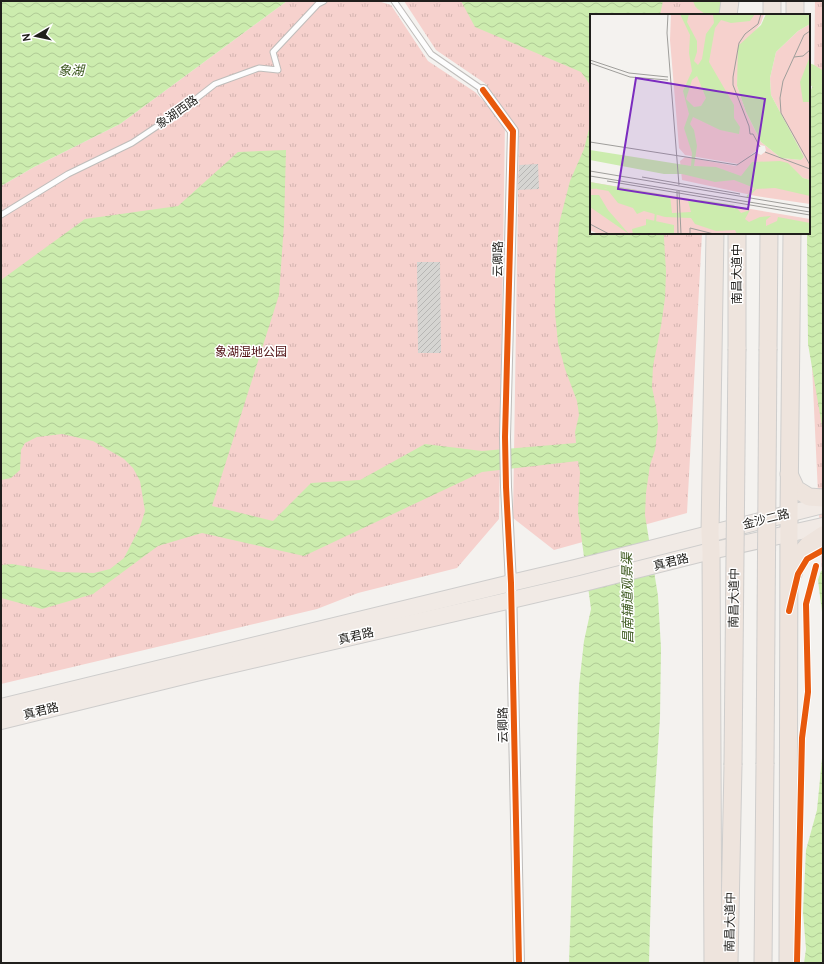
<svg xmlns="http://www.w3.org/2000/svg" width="824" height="964" font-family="Overpass,'Noto Sans SC',sans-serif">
<defs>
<pattern id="park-tufts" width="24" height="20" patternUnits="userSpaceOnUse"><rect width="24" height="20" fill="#f6d1cd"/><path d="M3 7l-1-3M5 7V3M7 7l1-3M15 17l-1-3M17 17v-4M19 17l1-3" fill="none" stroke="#d3b3af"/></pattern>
<pattern id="water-waves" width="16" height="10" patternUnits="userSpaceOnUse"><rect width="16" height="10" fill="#ccecae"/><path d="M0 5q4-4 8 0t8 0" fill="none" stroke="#afca95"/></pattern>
<pattern id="building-hatch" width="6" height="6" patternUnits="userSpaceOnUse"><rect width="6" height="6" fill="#d6d5d2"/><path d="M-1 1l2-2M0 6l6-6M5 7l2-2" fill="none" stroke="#b7b6b4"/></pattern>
</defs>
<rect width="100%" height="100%" fill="#f4f2ef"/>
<g fill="url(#park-tufts)">
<polygon points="287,1 378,1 391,5 428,61 475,92 505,123 499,519 457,568 358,593 317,609 1,684 1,186 34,167 120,124"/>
<polygon points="404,1 715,1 715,15 591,15 591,233 702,233 687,513 554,550 513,518 519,133 486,84 436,50"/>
<polygon points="815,1 823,1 823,599 811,345"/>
</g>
<g fill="url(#water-waves)">
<polygon points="1,1 287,1 120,124 34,167 1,186"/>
<polygon points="461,1 663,1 660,15 591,15 591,86 581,72 475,27"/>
<polygon points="823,77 823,432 808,344 807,233 809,233 809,95 813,85"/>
<polygon points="591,121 591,233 664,233 664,238 666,272 665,298 661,326 653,366 652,387 656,407 658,426 655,450 650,465 646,493 645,515 658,596 661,648 660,718 653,819 649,963 569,963 579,686 584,641 591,609 578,512 580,472 578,461 482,472 304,556 202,533 158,546 93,594 42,609 1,598 1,565 12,564 59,572 94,573 110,569 124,558 140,527 145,511 140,481 133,468 124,459 93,441 62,434 37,437 25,443 21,450 20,470 11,478 1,480 1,280 85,219 178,206 238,152 286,150 284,224 279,295 212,506 273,521 311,483 360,480 425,444 482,451 576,443 575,432 579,415 577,401 565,369 558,343 555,313 555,276 559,224 570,181 584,149"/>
<polygon points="823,570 823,620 818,580 821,571"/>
<polygon points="823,748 823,963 804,963 806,949 803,912 806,850 817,810"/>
</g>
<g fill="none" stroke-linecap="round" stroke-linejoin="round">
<g stroke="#ccecae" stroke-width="19">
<polyline points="703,1 724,15"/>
<polyline points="809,73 823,82"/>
</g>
</g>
<g fill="url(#building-hatch)">
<polygon points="538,164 539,189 518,190 519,165"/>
<polygon points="417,262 440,262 441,353 418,353"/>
</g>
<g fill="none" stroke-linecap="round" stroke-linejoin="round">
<g stroke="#bfbdbb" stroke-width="7">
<g id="service">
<polyline points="394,1 431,54 483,90"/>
<polyline points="1,215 68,174 132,143 183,109 215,84 259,68 278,70 273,52 318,4 324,1"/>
</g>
</g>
<g stroke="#bfbdbb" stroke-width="12">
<polyline id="minor" points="483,90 513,131 505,437 506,487 511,583 519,963"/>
</g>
<g stroke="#cecdcc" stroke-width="18">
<g id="primary">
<polyline points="1,707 511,583 575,568 823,505"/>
<polyline points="1,721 196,673 580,584 711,551 823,526"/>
</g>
</g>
<g stroke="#cecdcc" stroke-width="19">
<g id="trunk">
<polyline points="772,1 772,15"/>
<polyline points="728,15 730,1"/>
<polyline points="795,15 795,1"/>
<polyline points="737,349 737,233"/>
<polyline points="768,349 769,233"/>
<polyline points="789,474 796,489 809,497 823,498"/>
<polyline points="793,574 797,558 808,545 823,535"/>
<polyline points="713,963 711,551 710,533 715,233"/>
<polyline points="729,963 733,765"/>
<polyline points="763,963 765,764"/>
<polyline points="788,963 789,513 792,233"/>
</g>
</g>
<use href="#service" stroke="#fdfdfd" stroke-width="5"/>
<use href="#minor" stroke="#fdfdfd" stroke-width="10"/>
<use href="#primary" stroke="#f1eae5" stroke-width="16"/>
<use href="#trunk" stroke="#eee4dd" stroke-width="17"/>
<g stroke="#cecdcc" stroke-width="19" stroke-linecap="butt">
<g id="trunk-bridge">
<polyline points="765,764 768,349"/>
<polyline points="733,765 737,349"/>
</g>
</g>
<use href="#trunk-bridge" stroke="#eee4dd" stroke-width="17"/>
<g stroke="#fff" stroke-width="8">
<g id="cycleway">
<polyline points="483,90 513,131 505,437 506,487 511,583 519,963"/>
<polyline points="789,611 798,574 807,559 823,550"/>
<polyline points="797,963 802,738 808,692 806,604 816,566"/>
</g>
</g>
<use href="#cycleway" stroke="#e8590c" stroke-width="6"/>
</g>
<g text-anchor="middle" stroke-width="3" stroke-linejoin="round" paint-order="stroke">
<g font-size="12" fill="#201f1c" stroke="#fff">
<text transform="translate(177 112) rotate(-35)" y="4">象湖西路</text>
<text transform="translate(498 259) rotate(-89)" y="4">云卿路</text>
<text transform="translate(737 274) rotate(-90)" y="4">南昌大道中</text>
<text transform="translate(766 519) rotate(-14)" y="4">金沙二路</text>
<text transform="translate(671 562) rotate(-14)" y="4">真君路</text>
<text transform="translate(734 598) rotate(-89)" y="4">南昌大道中</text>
<text transform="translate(356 636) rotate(-13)" y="4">真君路</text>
<text transform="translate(41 711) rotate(-14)" y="4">真君路</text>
<text transform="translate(503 725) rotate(-91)" y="4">云卿路</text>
<text transform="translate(730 922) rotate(-89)" y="4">南昌大道中</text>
</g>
<g font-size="12" fill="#4e0f12" stroke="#fff">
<text x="251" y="356">象湖湿地公园</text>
</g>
<g font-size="13" font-style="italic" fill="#3a571c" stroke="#fff">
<text x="71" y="75">象湖</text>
<text transform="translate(627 598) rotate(-91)" y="5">昌南辅道观景渠</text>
</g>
</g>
<g transform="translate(590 14)">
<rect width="220" height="220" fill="#f4f2ef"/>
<path d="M81 0H174L171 9 150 36 147 72 156 98 171 128 191 144 211 146 214 143 181 81 180 64 186 38 208 17 220 10V166L213 164 199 152 198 170 220 171V190L166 182 92 166 90 147 95 143 146 152 159 142 167 139 171 141 176 137 175 132 170 131 166 137 148 150 95 141 89 134 80 26ZM0 168 220 205V220H8L0 216Z" fill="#f6d1cd"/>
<path d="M90 0H99L97 8 107 27V38L104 47 108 51 112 45 116 20 124 9 123 0H165L160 7 141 9 131 6 125 14 119 48 144 91V104L150 113 149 120 130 116 103 103 100 110 104 116 107 132 104 152 126 153 151 162 162 148 190 147 198 149 213 164 220 166V182L185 174 167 175 144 166 125 168 92 160H74L0 146V136L101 152 102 139 94 114 99 100 93 77 102 57 99 39 100 21ZM107 62 116 84 111 92 104 93 96 85 102 66ZM176 0H220V10L208 17 186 38 180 64 181 81 214 143 211 146 191 144 171 128 156 98 147 72 148 32 171 11ZM220 42V88H213L210 68ZM0 168 80 182 82 199 101 198 98 187 112 186 144 191 151 199 160 196 155 205 159 208 170 203 181 202 176 206V212L187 207 188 203 220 209V220H147L145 216 126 217 105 210 101 204 75 203 54 197 47 200 43 194 28 189 16 174 0 175ZM0 181H9L18 196 39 220 0 193ZM56 205 84 211V220H43L42 215 56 211Z" fill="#ccecae" fill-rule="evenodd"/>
<path fill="none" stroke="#ccecae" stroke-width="2" d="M7 174 19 176M157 183 166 174M65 209 66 196"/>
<path fill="none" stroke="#9f9e9b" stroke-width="1" d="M78 0 77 19 89 171M220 17 214 21 193 67 190 84 191 99 220 151M204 43 213 42 220 36M0 46 39 59 78 63M0 49 40 63 78 66M0 128 147 151 168 137M170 133 163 120H160L159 112 143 71V63L149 29 155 20 168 10 171 0M175 138 220 155M0 157 220 194M0 162 220 198M52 163 150 180M17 167 220 201M87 177 88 220M89 177 91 220M0 210 19 220M100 220V214L124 220"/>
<path fill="#7b2cbf" fill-opacity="0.15" stroke="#7b2cbf" stroke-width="2" d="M46 64 175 85 158 195 28 175Z"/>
<rect width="220" height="220" fill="none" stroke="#201f1c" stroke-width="2"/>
</g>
<rect width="824" height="964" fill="none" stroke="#201f1c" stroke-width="4"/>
<g transform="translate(36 36) rotate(261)" stroke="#ffffff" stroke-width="3" paint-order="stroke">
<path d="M0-3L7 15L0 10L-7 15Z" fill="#201f1c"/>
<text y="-6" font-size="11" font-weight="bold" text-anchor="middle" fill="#201f1c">N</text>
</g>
</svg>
